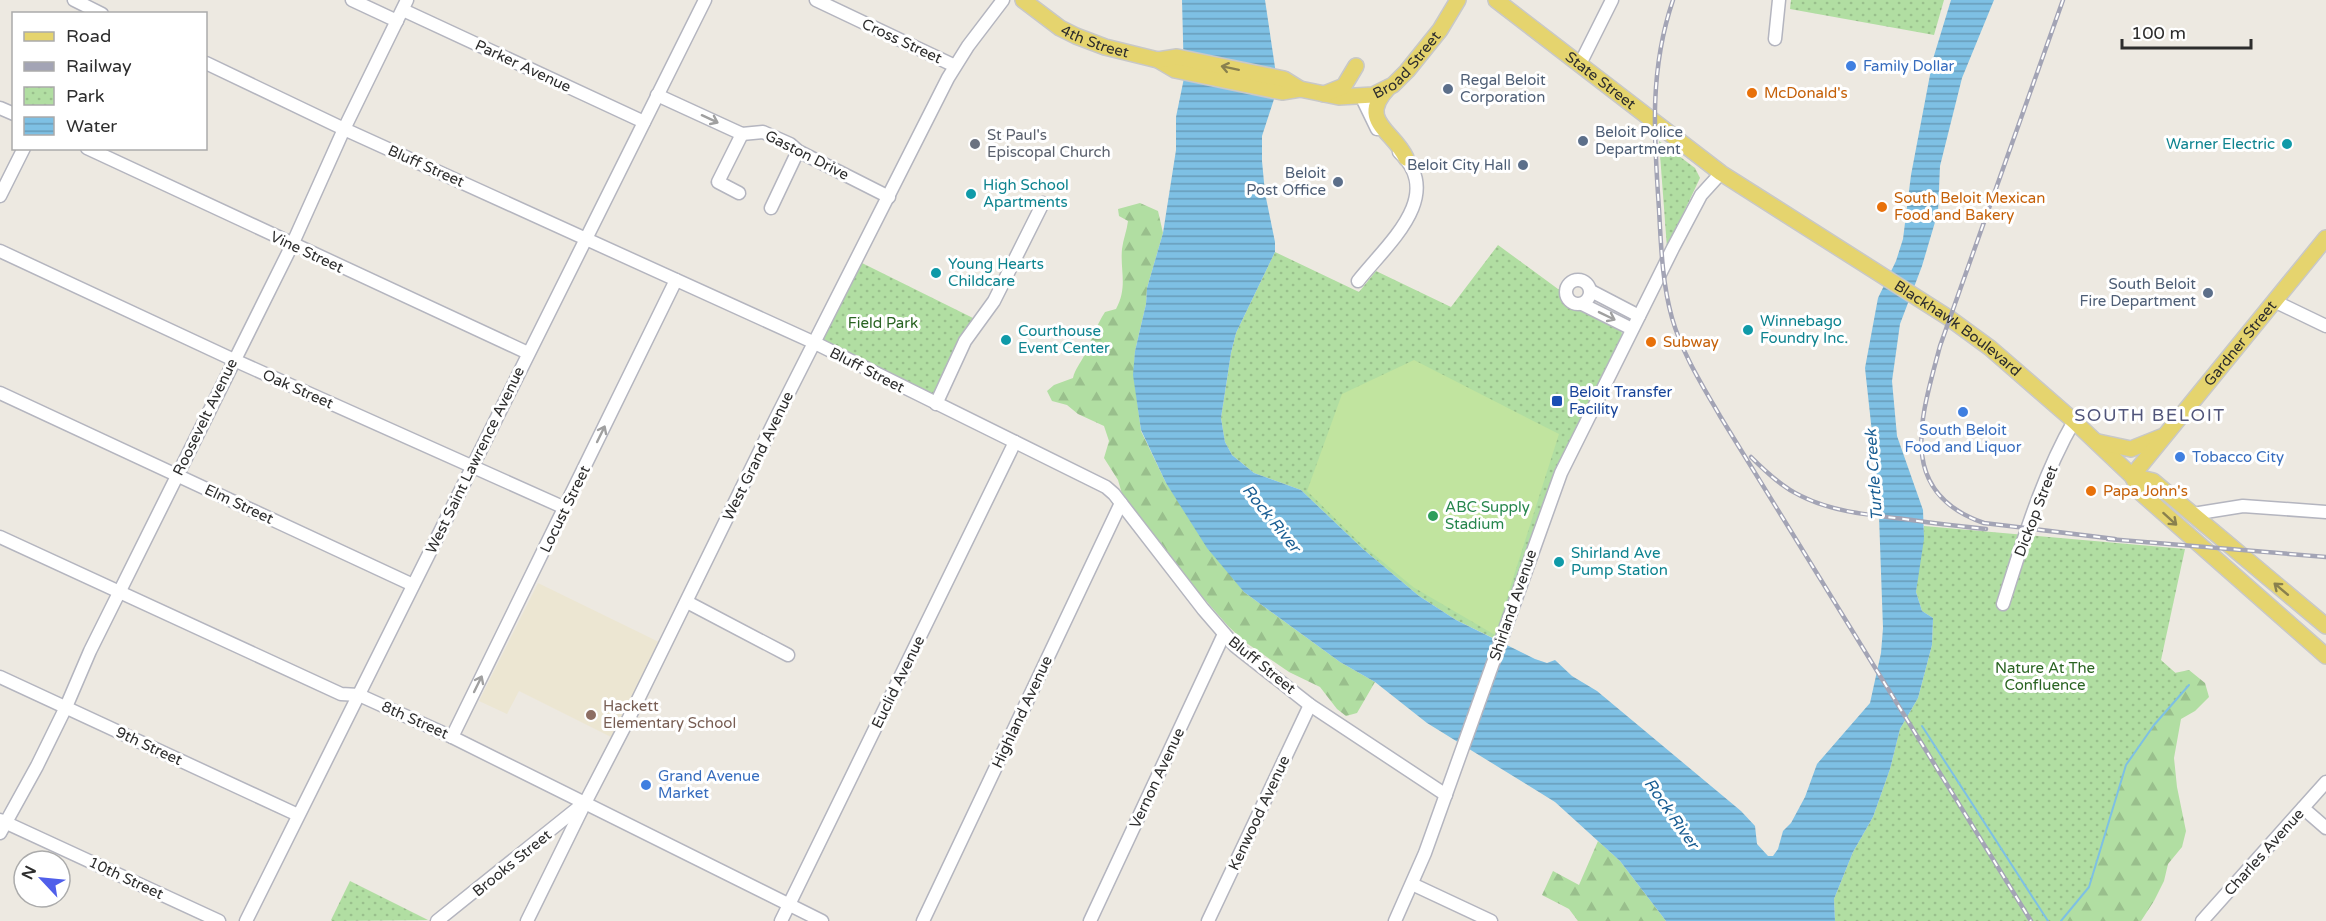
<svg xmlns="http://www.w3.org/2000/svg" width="2326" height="921" font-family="'Varela Round',sans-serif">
<defs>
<pattern id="forest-firs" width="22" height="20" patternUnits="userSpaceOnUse" patternTransform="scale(1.5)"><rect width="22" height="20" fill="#b1dea2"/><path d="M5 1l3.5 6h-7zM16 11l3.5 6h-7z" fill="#99bf8c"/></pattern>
<pattern id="park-dots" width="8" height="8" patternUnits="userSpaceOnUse" patternTransform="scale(1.5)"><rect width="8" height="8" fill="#b1dea2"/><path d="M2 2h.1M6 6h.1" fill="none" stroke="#99bf8c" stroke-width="1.8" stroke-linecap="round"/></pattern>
<pattern id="water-rules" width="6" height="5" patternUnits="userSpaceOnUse" patternTransform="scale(1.5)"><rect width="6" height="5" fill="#7ec0e4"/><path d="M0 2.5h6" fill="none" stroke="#689cb9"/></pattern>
</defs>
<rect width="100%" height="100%" fill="#ede9e1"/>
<polygon fill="#ece6d2" points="538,583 661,643 613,738 519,691 507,714 479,701"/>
<g fill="url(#forest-firs)">
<path d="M1140 203 1158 211 1163 233 1147 288 1146 304 1135 351 1134 375 1141 431 1166 483 1244 592 1340 662 1375 682 1357 713 1346 716 1337 709 1320 687 1289 672 1245 642 1228 626 1165 554 1138 520 1122 494 1118 480 1104 458 1109 441 1104 426 1078 414 1067 405 1052 401 1047 391 1054 385 1073 378C1075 369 1080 364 1084 356 1091 341 1096 326 1105 312L1116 309C1128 287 1120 271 1122 249 1123 240 1127 230 1128 221L1119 216 1118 209Z"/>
<polygon points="2189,670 2205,683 2209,697 2195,711 2181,719 2174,758 2177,787 2186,831 2182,847 2168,864 2164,881 2154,901 2141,921 1835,921 2160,676"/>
<polygon points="1598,841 1620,861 1666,921 1578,921 1569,909 1542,895 1553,871 1579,885"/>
</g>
<g fill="url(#park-dots)">
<polygon points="1791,0 1944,0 1934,35 1790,9"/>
<polygon points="1659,141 1695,168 1700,178 1667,248"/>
<polygon points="1498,245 1558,289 1562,289 1562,298 1568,307 1584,310 1621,328 1622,335 1562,460 1497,640 1456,620 1419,596 1363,549 1301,490 1254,473 1232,455 1225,442 1221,418 1231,353 1236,333 1275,252 1359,292 1376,271 1451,307"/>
<polygon points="862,263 977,320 933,397 822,342"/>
<polygon points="1924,526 2185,549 2161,660 2189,685 2154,725 2126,765 2089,887 2066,915 2054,921 1835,921 1834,899 1853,852 1873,817 1890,769 1900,729 1918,698 1932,645 1933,618 1922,611 1916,592"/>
<polygon points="350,881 428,920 332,921 331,920"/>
</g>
<polygon fill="#c1e49f" points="1414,360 1559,434 1495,635 1413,587 1359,542 1307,491 1342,394"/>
<polygon fill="url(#water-rules)" points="1182,0 1265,0 1276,74 1275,96 1262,136 1262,161 1265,193 1275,242 1275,252 1236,333 1231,353 1221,418 1225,442 1232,455 1254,473 1301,490 1363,549 1419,596 1456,620 1535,659 1547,663 1555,660 1572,676 1597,691 1741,811 1755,826 1757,844 1768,856 1773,856 1778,849 1783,831 1791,823 1805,797 1817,764 1870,703 1881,653 1883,628 1878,488 1865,368 1878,298 1896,261 1903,239 1911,175 1933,59 1951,0 1994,0 1962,78 1940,166 1938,212 1922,266 1900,324 1892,381 1897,436 1923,510 1924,539 1916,592 1922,611 1933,618 1932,645 1918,698 1900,729 1890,769 1873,817 1853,852 1834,899 1835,921 1666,921 1620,861 1555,802 1427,723 1375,682 1340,662 1244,592 1207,548 1166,483 1141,430 1133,375 1135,351 1146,304 1147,288 1163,233 1176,150 1176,117 1184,78"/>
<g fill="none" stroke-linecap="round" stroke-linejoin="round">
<g stroke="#7ec0e4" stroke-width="2">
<polyline points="1922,726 2048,921"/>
<polyline points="2061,921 2089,887 2126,765 2154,725 2189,685"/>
</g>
<g stroke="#b4b5bf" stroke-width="15">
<g id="minor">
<polyline points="74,0 102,14"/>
<polyline points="352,0 397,21"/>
<polyline points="816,0 955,66"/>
<polyline points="403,10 644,122"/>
<polyline points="1775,39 1779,0"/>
<polyline points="206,63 344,129 815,343 1106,487 1114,494 1203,609 1235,646 1310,705 1446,795"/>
<polyline points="1580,64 1612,0"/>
<polyline points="657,95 742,134 763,132 790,144 798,151 889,197"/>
<polyline points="1362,98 1377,129"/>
<polyline points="0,108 14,114"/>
<polyline points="87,148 528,353"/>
<polyline points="739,193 718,182 742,134"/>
<polyline points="0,196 24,148"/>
<polyline points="771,208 798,151"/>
<polyline points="0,251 234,360 565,508"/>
<circle cx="1578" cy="292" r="12"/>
<path d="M1358 281C1385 246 1447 196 1399 152"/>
<polyline points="1591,291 1639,316"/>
<polyline points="2274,301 2326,326"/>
<polyline points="1582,304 1632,329"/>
<polyline points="0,393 413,585"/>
<polyline points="936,404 965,341 994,301 1043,203"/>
<polyline points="2193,514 2243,506 2326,512"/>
<polyline points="0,537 341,694 359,695 452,737 822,921"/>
<polyline points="687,602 788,655"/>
<path d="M2003 604C2022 544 2042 476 2074 421"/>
<polyline points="0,677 298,815"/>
<polyline points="452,737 676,280"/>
<polyline points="2303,808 2326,828"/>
<polyline points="0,820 219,921"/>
<polyline points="0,833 37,766 66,707 90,651 292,245 344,129 407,0"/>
<polyline points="1412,884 1491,921"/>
<polyline points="246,921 705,0"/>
<polyline points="437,921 579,807"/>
<polyline points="527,921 585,803 628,720 776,418 948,78 968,46 1003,0"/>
<polyline points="781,921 1015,442"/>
<polyline points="923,921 1121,503"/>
<polyline points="1090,921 1224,634"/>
<polyline points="1208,921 1310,705"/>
<polyline points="1395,921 1425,853 1561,473 1673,248 1701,195 1721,173"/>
<polyline points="2202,921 2326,782"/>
</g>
</g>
<g stroke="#c8c8c8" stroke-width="18">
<g id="major">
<path id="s1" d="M1023 0 1060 28 1076 36 1105 47 1158 60 1175 70 1282 92 1300 89"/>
<path id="s2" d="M1496 0 1721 173 1949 318 1990 348 2074 421 2132 476 2141 493 2326 656"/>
<path id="s3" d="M1158 60 1177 57 1284 79 1300 89 1339 97 1373 95 1393 85 1407 71 1440 30 1458 0"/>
<path d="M1388 88C1357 121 1394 131 1406 158"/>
<polyline points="1324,94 1344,86 1356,66"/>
<polyline points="2098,442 2131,449 2161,437"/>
<path id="s4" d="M2132 476 2326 238"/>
<polyline points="2132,476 2153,481 2326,626"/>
</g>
</g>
<use href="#minor" stroke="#fff" stroke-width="12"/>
<use href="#major" stroke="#e5d46e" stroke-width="15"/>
<g stroke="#a3a4b5" stroke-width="4.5">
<g id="rail">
<path d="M1673 0C1649 71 1654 136 1659 209 1661 245 1662 282 1672 318 1682 353 1702 385 1720 416L2031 921"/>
<path d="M2063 0 1940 346C1922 415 1894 492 1984 523L2115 539"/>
<path d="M1751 457C1766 472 1782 487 1801 496 1833 512 1870 515 1904 519 1931 523 1958 526 1986 529"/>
<polyline points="2108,539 2326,557"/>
</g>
</g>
<use href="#rail" stroke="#fff" stroke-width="2" stroke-dasharray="7" stroke-linecap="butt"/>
</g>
<defs><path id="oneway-shaft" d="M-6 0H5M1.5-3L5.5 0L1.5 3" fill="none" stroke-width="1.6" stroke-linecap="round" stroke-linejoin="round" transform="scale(1.5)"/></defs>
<g stroke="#89804e">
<use href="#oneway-shaft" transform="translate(1230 68) rotate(-168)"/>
<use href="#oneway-shaft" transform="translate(2170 519) rotate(42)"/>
<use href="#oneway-shaft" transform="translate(2281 589) rotate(-140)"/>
</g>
<g stroke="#a0a0a0">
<use href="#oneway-shaft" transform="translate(710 119) rotate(25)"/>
<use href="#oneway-shaft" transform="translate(1607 316) rotate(26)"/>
<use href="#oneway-shaft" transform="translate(601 434) rotate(-64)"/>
<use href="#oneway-shaft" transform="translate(478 684) rotate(-64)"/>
</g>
<g fill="#3f7fe0" stroke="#fff" stroke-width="2">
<circle cx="1851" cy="66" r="6"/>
<circle cx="1963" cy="412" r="6"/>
<circle cx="2180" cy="457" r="6"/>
<circle cx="646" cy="785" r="6"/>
</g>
<g fill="#5c6f8a" stroke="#fff" stroke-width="2">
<circle cx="1448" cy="89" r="6"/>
<circle cx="1583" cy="141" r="6"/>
<circle cx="1523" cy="165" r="6"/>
<circle cx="1338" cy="182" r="6"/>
<circle cx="2208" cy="293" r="6"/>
</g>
<g fill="#e8710a" stroke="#fff" stroke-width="2">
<circle cx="1752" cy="93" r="6"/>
<circle cx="1882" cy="207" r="6"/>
<circle cx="1651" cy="342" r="6"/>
<circle cx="2091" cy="491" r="6"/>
</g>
<circle fill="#6b7280" stroke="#fff" stroke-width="2" cx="975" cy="144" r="6"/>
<g fill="#0f9aa8" stroke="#fff" stroke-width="2">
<circle cx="2287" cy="144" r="6"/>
<circle cx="971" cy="194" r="6"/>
<circle cx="936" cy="273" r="6"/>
<circle cx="1748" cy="330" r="6"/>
<circle cx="1006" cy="340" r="6"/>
<circle cx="1559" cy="562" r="6"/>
</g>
<rect fill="#1a4fb4" stroke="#fff" stroke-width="2" x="1551" y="395" width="12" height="12" rx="3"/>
<circle fill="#2e9e5b" stroke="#fff" stroke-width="2" cx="1433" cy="516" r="6"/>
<circle fill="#8d6e63" stroke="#fff" stroke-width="2" cx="591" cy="715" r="6"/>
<g text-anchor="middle" stroke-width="6" stroke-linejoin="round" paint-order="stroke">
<g font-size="15" fill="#2d2d2d" stroke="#fff">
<text dy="5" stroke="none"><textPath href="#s1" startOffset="84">4th Street</textPath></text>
<text transform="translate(902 41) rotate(25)" y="5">Cross Street</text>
<text dy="5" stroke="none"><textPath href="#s3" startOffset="267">Broad Street</textPath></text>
<text transform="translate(523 66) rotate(25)" y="5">Parker Avenue</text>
<text dy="5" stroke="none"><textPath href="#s2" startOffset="132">State Street</textPath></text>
<text transform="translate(807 155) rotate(27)" y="5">Gaston Drive</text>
<text transform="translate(426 166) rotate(24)" y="5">Bluff Street</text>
<text transform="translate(307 252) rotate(25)" y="5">Vine Street</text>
<text dy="5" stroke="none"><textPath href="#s2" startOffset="567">Blackhawk Boulevard</textPath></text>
<text dy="5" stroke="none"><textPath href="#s4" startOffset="171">Gardner Street</textPath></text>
<text transform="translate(867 370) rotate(27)" y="5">Bluff Street</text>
<text transform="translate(298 389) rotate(24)" y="5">Oak Street</text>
<text transform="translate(205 417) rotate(-64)" y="5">Roosevelt Avenue</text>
<text transform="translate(758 456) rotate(-64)" y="5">West Grand Avenue</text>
<text transform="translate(475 460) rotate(-64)" y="5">West Saint Lawrence Avenue</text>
<text transform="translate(239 504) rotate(25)" y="5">Elm Street</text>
<text transform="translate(565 509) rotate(-64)" y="5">Locust Street</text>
<text transform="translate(2036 511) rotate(-69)" y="5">Dickop Street</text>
<text transform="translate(1513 605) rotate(-71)" y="5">Shirland Avenue</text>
<text transform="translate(1262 665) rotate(39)" y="5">Bluff Street</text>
<text transform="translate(898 682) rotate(-64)" y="5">Euclid Avenue</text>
<text transform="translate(1022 712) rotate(-65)" y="5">Highland Avenue</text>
<text transform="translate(415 720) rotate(24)" y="5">8th Street</text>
<text transform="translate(149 746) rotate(25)" y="5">9th Street</text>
<text transform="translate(1157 778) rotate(-65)" y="5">Vernon Avenue</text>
<text transform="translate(1259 813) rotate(-65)" y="5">Kenwood Avenue</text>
<text transform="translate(2264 852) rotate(-48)" y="5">Charles Avenue</text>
<text transform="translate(512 863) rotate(-39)" y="5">Brooks Street</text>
<text transform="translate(126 878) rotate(25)" y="5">10th Street</text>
</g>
<g font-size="15" fill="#366cbe" stroke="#fff" text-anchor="start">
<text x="1863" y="71">Family Dollar</text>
<text x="1963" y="435" text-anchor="middle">South Beloit<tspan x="1963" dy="17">Food and Liquor</tspan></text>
<text x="2192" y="462">Tobacco City</text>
<text x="658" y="781">Grand Avenue<tspan x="658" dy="17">Market</tspan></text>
</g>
<g font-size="15" fill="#4e5e75" stroke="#fff" text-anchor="end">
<text x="1460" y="85" text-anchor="start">Regal Beloit<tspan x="1460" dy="17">Corporation</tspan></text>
<text x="1595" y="137" text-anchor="start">Beloit Police<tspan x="1595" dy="17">Department</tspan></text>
<text x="1511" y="170">Beloit City Hall</text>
<text x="1326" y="178">Beloit<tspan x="1326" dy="17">Post Office</tspan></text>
<text x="2196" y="289">South Beloit<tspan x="2196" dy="17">Fire Department</tspan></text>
</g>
<g font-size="15" fill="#c56008" stroke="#fff" text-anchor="start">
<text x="1764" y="98">McDonald's</text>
<text x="1894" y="203">South Beloit Mexican<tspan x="1894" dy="17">Food and Bakery</tspan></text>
<text x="1663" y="347">Subway</text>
<text x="2103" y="496">Papa John's</text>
</g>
<g font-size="15" fill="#5b616d" stroke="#fff" text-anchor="start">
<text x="987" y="140">St Paul's<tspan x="987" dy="17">Episcopal Church</tspan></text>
</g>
<g font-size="15" fill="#0d838f" stroke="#fff" text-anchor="start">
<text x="2275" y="149" text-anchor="end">Warner Electric</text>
<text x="983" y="190">High School<tspan x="983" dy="17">Apartments</tspan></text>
<text x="948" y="269">Young Hearts<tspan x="948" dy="17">Childcare</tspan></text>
<text x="1760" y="326">Winnebago<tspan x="1760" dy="17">Foundry Inc.</tspan></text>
<text x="1018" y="336">Courthouse<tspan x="1018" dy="17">Event Center</tspan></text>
<text x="1571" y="558">Shirland Ave<tspan x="1571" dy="17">Pump Station</tspan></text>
</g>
<g font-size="15" fill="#2a6422" stroke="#fff">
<text x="883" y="328">Field Park</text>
<text x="2045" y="673">Nature At The<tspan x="2045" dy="17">Confluence</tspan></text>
</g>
<g font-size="15" fill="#164399" stroke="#fff" text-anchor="start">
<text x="1569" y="397">Beloit Transfer<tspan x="1569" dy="17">Facility</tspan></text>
</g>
<g font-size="15" fill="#27864d" stroke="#fff" text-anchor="start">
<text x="1445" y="512">ABC Supply<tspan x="1445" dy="17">Stadium</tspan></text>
</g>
<g font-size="15" fill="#785e54" stroke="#fff" text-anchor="start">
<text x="603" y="711">Hackett<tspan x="603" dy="17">Elementary School</tspan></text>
</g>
<g font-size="16" font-style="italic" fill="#1a5e93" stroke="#fff">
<text transform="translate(1873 475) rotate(-94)" y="6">Turtle Creek</text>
<text transform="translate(1272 518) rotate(51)" y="6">Rock River</text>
<text transform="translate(1672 813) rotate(55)" y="6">Rock River</text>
</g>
<g font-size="18" letter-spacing="1.5" fill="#50547a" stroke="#fff">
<text x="2150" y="421">SOUTH BELOIT</text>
</g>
</g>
<rect x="12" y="12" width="195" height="138" fill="#ffffff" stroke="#ababab" stroke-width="1.5"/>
<rect x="24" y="32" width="30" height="9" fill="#e5d46e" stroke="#ababab" stroke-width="1.5"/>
<text x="66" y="42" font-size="18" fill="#2d2d2d">Road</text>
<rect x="24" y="62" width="30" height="9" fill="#a3a4b5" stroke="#ababab" stroke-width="1.5"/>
<text x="66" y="72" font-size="18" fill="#2d2d2d">Railway</text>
<rect x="24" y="87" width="30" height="18" fill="url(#park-dots)" stroke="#ababab" stroke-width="1.5"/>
<text x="66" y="102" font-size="18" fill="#2d2d2d">Park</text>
<rect x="24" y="117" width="30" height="18" fill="url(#water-rules)" stroke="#ababab" stroke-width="1.5"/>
<text x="66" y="132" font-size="18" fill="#2d2d2d">Water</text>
<g transform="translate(42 879) rotate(296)"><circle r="28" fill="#ffffff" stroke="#ababab" stroke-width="1.5"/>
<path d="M0-4.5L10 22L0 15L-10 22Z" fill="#505fea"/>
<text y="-9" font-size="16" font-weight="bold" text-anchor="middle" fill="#2d2d2d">N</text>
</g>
<path d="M2122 39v9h129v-9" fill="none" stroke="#2d2d2d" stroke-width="3"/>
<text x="2131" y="39" font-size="18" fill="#2d2d2d" stroke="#ffffff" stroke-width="4.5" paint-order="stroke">100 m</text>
</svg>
